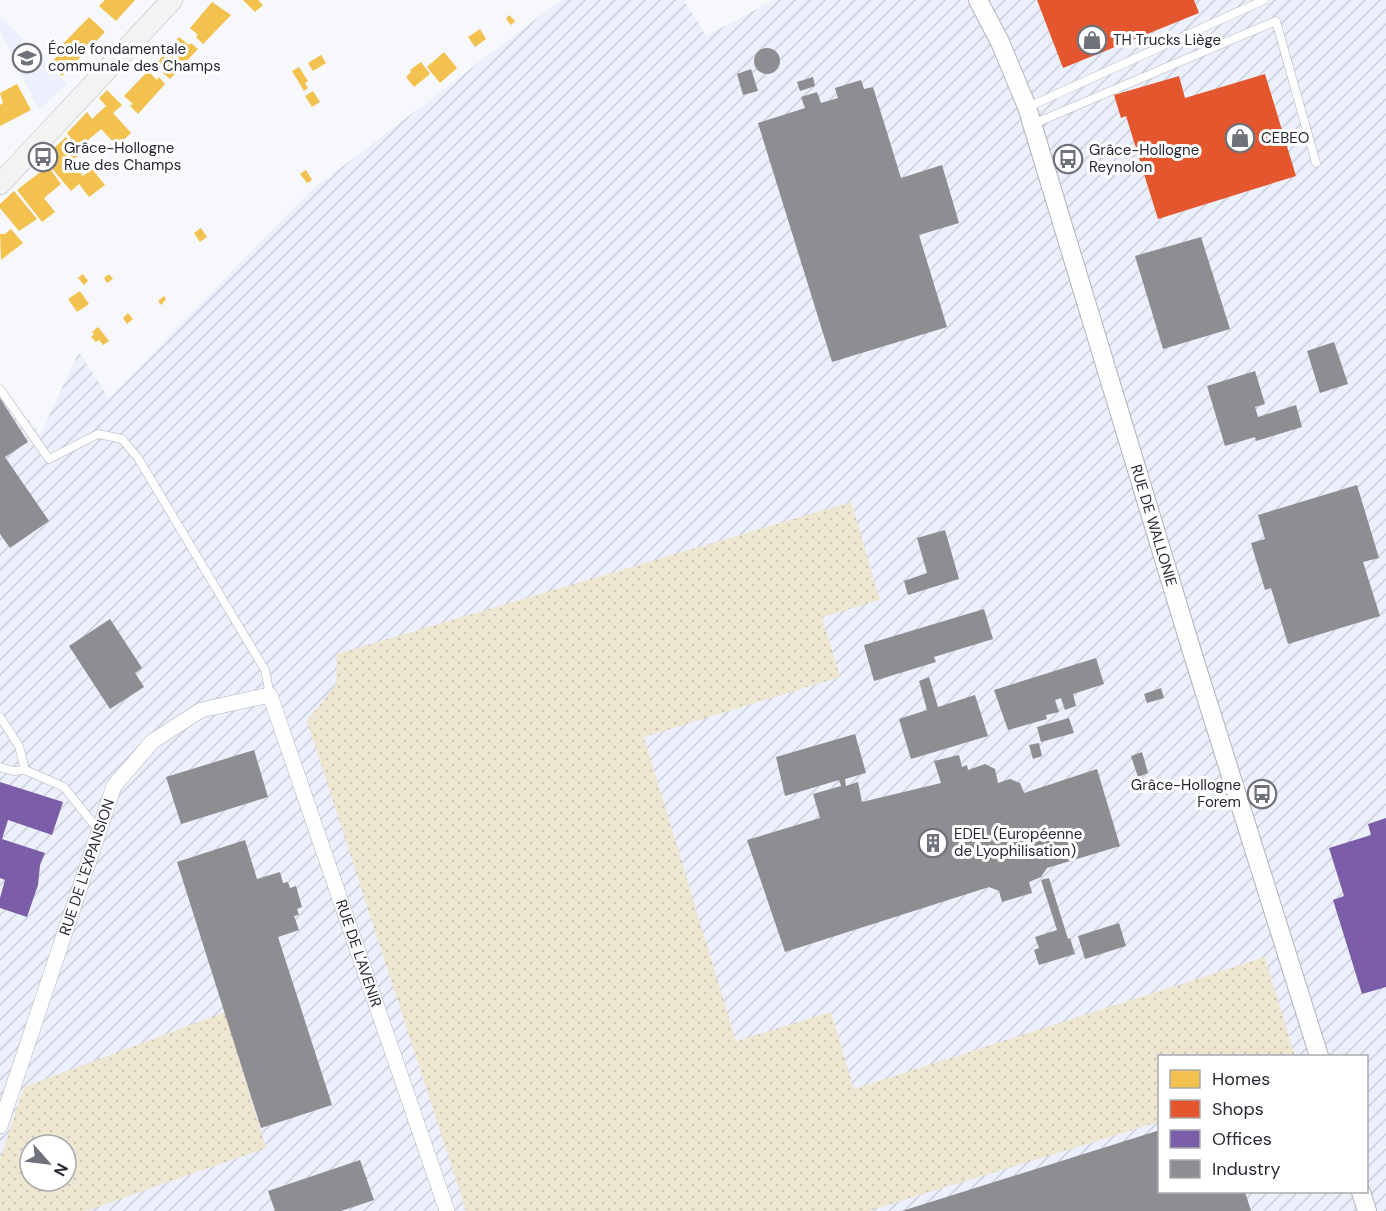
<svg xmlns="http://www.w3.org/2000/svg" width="1386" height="1211" font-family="'DM Sans',sans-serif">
<defs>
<pattern id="industrial-furrows" width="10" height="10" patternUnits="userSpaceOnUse" patternTransform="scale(1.5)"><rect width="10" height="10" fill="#ecf0fd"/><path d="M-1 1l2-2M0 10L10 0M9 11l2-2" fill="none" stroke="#caced9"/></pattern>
<pattern id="grass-dots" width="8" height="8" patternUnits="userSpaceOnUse" patternTransform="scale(1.5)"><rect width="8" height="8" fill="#efe6d2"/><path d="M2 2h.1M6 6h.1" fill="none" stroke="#cdc5b5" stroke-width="1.8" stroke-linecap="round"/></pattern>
</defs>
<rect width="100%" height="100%" fill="#f6f8fb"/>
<polygon fill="#ecf0fd" points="0,15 67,84 39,110 0,31"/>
<path fill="url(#industrial-furrows)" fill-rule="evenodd" d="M561 0H684L706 36 774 0H1386V1211H0V383L40 435 79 352 109 398 309 192ZM1160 1056H1366V1192H1160ZM30 1145H66V1181H30Z"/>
<g fill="url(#grass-dots)" fill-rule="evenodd">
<polygon points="851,502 880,600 822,617 840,677 644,737 736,1041 831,1012 854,1089 1265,957 1295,1056 1160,1056 1159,1122 868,1211 466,1211 307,721 336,684 337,654"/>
<path d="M225 1012 266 1148 86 1211H0V1159L24 1087ZM30 1145H66V1181H30Z"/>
</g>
<g fill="#f2c14e">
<polygon points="105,0 135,0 116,21 99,6"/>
<polygon points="243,0 258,0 263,5 255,12"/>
<polygon points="212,2 231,15 203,44 196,37 198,35 190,28"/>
<polygon points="509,15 515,21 511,25 506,19"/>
<polygon points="89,17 105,32 62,76 50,64 62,51 59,48"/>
<polygon points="480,29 486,39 475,47 468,37"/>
<polygon points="179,37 189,45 191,43 198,49 170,79 163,73 165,70 157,63"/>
<polygon points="444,52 457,68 440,83 427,67"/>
<polygon points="321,55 326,63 313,71 308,63"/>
<polygon points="421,62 430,74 414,87 406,77 411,72 410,70"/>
<polygon points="299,67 308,81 305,83 308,88 304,91 292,71"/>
<polygon points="148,71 157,80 159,77 165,84 138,114 130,106 133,104 124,96"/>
<polygon points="17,84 31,110 0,126 0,105 3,103 0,93"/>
<polygon points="107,90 122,105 113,113 131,133 117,146 101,129 79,148 67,133 87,112 92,119 106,106 99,98"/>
<polygon points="313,91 320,102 312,107 305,96"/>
<polygon points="66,137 79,155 71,161 83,176 92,169 105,185 89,197 79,184 71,191 43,158"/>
<polygon points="48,166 61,184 44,198 55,212 42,222 17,190"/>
<polygon points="306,170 312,180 307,183 300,174"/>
<polygon points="14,191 37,219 19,231 0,208 0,204"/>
<polygon points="201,228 207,237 200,242 194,233"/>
<polygon points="11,229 23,243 1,260 0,234 5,234"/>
<polygon points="83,274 88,281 84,285 78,278"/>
<polygon points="109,274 113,279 107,283 104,278"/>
<polygon points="80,291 89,304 77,312 68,299"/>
<polygon points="164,296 166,299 161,305 158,301"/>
<polygon points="128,313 133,319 127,324 123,318"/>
<polygon points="98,327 109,341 103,345 99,340 96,342 91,337 94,334 92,332"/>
</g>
<g fill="#e4572e">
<polygon points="1037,0 1194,0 1199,13 1063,68"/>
<polygon points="1265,74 1296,176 1158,219 1126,116 1121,118 1114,95 1179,76 1185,98"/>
</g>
<g fill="#7b5ea7">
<polygon points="0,782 63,802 52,835 8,820 2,839 45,853 40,865 38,885 27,917 0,908 0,898 5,880 0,878"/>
<polygon points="1386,818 1386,987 1362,994 1333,900 1344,896 1329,848 1371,835 1368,824"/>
</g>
<g fill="#8d8d92">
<circle cx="767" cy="61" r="13"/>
<polygon points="751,69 758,91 743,95 737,74"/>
<polygon points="813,77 815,86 800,91 797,82"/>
<polygon points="861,80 864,89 873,87 901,178 942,165 959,223 919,235 947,327 832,362 758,123 805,108 801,97 817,92 821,103 838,98 835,88"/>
<polygon points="1201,237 1230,329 1163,349 1135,256"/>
<polygon points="1334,342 1348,384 1320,393 1307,351"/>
<polygon points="1255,371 1265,404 1255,407 1258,417 1296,405 1302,427 1256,441 1255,437 1225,446 1207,386"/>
<polygon points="0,398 28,442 5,457 49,521 10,548 0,534"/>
<polygon points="1357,485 1379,558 1363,562 1380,616 1288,644 1271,588 1265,590 1251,543 1265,539 1258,515"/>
<polygon points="945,530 959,579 908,595 904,581 927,573 917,538"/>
<polygon points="984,609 993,639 934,657 936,662 874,681 864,645"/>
<polygon points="110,619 142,668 135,673 144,687 110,709 69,646"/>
<polygon points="1096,658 1104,684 1073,694 1076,706 1065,710 1061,698 1055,700 1059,712 1046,715 1047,719 1008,730 994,690"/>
<polygon points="929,677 938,707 975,695 988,736 911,759 899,719 927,710 919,681"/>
<polygon points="1161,688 1164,698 1147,703 1144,694"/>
<polygon points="1069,718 1074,733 1041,742 1037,727"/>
<polygon points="855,734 866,773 845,779 846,786 858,782 862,802 941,783 934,761 959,755 962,767 967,765 968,770 985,764 995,769 998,783 1010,779 1020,783 1024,793 1097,769 1120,846 1047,868 1041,877 1029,882 1032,893 1002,902 999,891 989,887 785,952 747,840 820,818 813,794 841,786 839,780 785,796 776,757"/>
<polygon points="1039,743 1042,756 1033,759 1029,745"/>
<polygon points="254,750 268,797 181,824 166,777"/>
<polygon points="1142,752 1148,773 1138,777 1131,756"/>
<polygon points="245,840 257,879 280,872 283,883 288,882 290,888 296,886 302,907 297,909 299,915 294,916 299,930 278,937 332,1105 261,1128 177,862"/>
<polygon points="1049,878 1068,939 1070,938 1075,954 1039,965 1034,950 1039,948 1035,937 1057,930 1041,880"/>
<polygon points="1119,923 1126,946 1085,959 1078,936"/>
<polygon points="1160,1130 1160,1192 1245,1192 1251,1211 902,1211"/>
<polygon points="360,1160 374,1200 341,1211 275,1211 268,1191"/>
</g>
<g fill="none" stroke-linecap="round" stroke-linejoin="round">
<g stroke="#b2b4ba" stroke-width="9">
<g id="service">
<polyline points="1028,107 1264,0"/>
<polyline points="1033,124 1276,21 1316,163"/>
<polyline points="0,389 49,459 98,434 122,439 138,458 265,670 270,695"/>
<polyline points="0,717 19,746 25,770"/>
<polyline points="0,767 14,771 25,770 64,787 99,831"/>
</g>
</g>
<g stroke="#b2b4ba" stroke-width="16">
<g id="minor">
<path id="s1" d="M0 1126 114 786 153 741 201 710 270 695 447 1211"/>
</g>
</g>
<g stroke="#b2b4ba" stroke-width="20">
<g id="tertiary">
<path id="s2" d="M978 0 1000 42 1027 107 1193 655 1319 1056"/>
<polyline points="1361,1192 1367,1211"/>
</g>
</g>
<g stroke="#b2b4ba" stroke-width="22">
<polyline id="secondary" points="0,184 172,0"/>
</g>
<use href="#service" stroke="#fefefe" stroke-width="8"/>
<use href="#minor" stroke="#fefefe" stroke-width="15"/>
<use href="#tertiary" stroke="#fefefe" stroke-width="18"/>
<use href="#secondary" stroke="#f3f3f1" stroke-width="21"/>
</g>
<defs>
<g id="shop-ring" transform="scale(1.5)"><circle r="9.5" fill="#fff" stroke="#6f727a" stroke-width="1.5"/><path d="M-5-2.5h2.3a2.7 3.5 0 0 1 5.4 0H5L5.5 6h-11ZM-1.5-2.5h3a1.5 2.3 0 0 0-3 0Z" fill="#6f727a"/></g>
<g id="school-ring" transform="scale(1.5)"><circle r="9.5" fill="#fff" stroke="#6f727a" stroke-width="1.5"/><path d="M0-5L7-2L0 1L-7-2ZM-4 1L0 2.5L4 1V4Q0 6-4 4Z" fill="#6f727a"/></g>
<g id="bus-ring" transform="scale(1.5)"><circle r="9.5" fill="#fff" stroke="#6f727a" stroke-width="1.5"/><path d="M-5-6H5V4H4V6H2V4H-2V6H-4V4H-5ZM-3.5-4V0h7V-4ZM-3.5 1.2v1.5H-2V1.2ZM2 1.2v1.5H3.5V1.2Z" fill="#6f727a"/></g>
<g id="building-ring" transform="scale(1.5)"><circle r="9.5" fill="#fff" stroke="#6f727a" stroke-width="1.5"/><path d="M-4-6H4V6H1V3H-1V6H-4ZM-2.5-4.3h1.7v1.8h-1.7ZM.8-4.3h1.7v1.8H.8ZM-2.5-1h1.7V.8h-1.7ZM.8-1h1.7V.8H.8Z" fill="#6f727a"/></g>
</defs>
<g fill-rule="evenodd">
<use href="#shop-ring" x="1092" y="40"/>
<use href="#school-ring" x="27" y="58"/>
<use href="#shop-ring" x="1240" y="138"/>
<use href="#bus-ring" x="43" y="157"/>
<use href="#bus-ring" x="1068" y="159"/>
<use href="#bus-ring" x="1262" y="794"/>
<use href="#building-ring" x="933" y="843"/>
</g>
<g text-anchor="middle" stroke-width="6" stroke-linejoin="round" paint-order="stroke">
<g font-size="15" fill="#272a34" stroke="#fff" text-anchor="start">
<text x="1113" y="45">TH Trucks Liège</text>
<text x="48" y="54">École fondamentale<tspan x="48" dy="17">communale des Champs</tspan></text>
<text x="1261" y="143">CEBEO</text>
<text x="64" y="153">Grâce-Hollogne<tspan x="64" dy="17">Rue des Champs</tspan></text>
<text x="1089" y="155">Grâce-Hollogne<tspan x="1089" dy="17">Reynolon</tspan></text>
<text x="1241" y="790" text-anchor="end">Grâce-Hollogne<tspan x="1241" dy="17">Forem</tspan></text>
<text x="954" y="839">EDEL (Européenne<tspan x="954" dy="17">de Lyophilisation)</tspan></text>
</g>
<g font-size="15" fill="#272a34" stroke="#fff">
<text dy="5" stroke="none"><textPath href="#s2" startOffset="555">RUE DE WALLONIE</textPath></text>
<text dy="5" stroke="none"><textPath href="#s1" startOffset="273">RUE DE L'EXPANSION</textPath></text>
<text dy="5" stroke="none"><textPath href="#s1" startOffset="819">RUE DE L'AVENIR</textPath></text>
</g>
</g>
<rect x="1158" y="1055" width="210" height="138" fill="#ffffff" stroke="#a9aaae" stroke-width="1.5"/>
<rect x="1170" y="1070" width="30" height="18" fill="#f2c14e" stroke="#a9aaae" stroke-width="1.5"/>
<text x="1212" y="1085" font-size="18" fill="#272a34">Homes</text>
<rect x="1170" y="1100" width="30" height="18" fill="#e4572e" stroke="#a9aaae" stroke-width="1.5"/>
<text x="1212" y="1115" font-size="18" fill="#272a34">Shops</text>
<rect x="1170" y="1130" width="30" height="18" fill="#7b5ea7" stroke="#a9aaae" stroke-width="1.5"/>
<text x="1212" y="1145" font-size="18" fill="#272a34">Offices</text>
<rect x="1170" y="1160" width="30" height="18" fill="#8d8d92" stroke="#a9aaae" stroke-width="1.5"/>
<text x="1212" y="1175" font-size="18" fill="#272a34">Industry</text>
<g transform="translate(48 1163) rotate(118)"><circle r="28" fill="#ffffff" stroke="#a9aaae" stroke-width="1.5"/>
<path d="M0-4.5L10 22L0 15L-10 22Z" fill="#6f727a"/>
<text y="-9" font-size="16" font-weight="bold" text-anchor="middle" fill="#272a34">N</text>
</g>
</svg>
